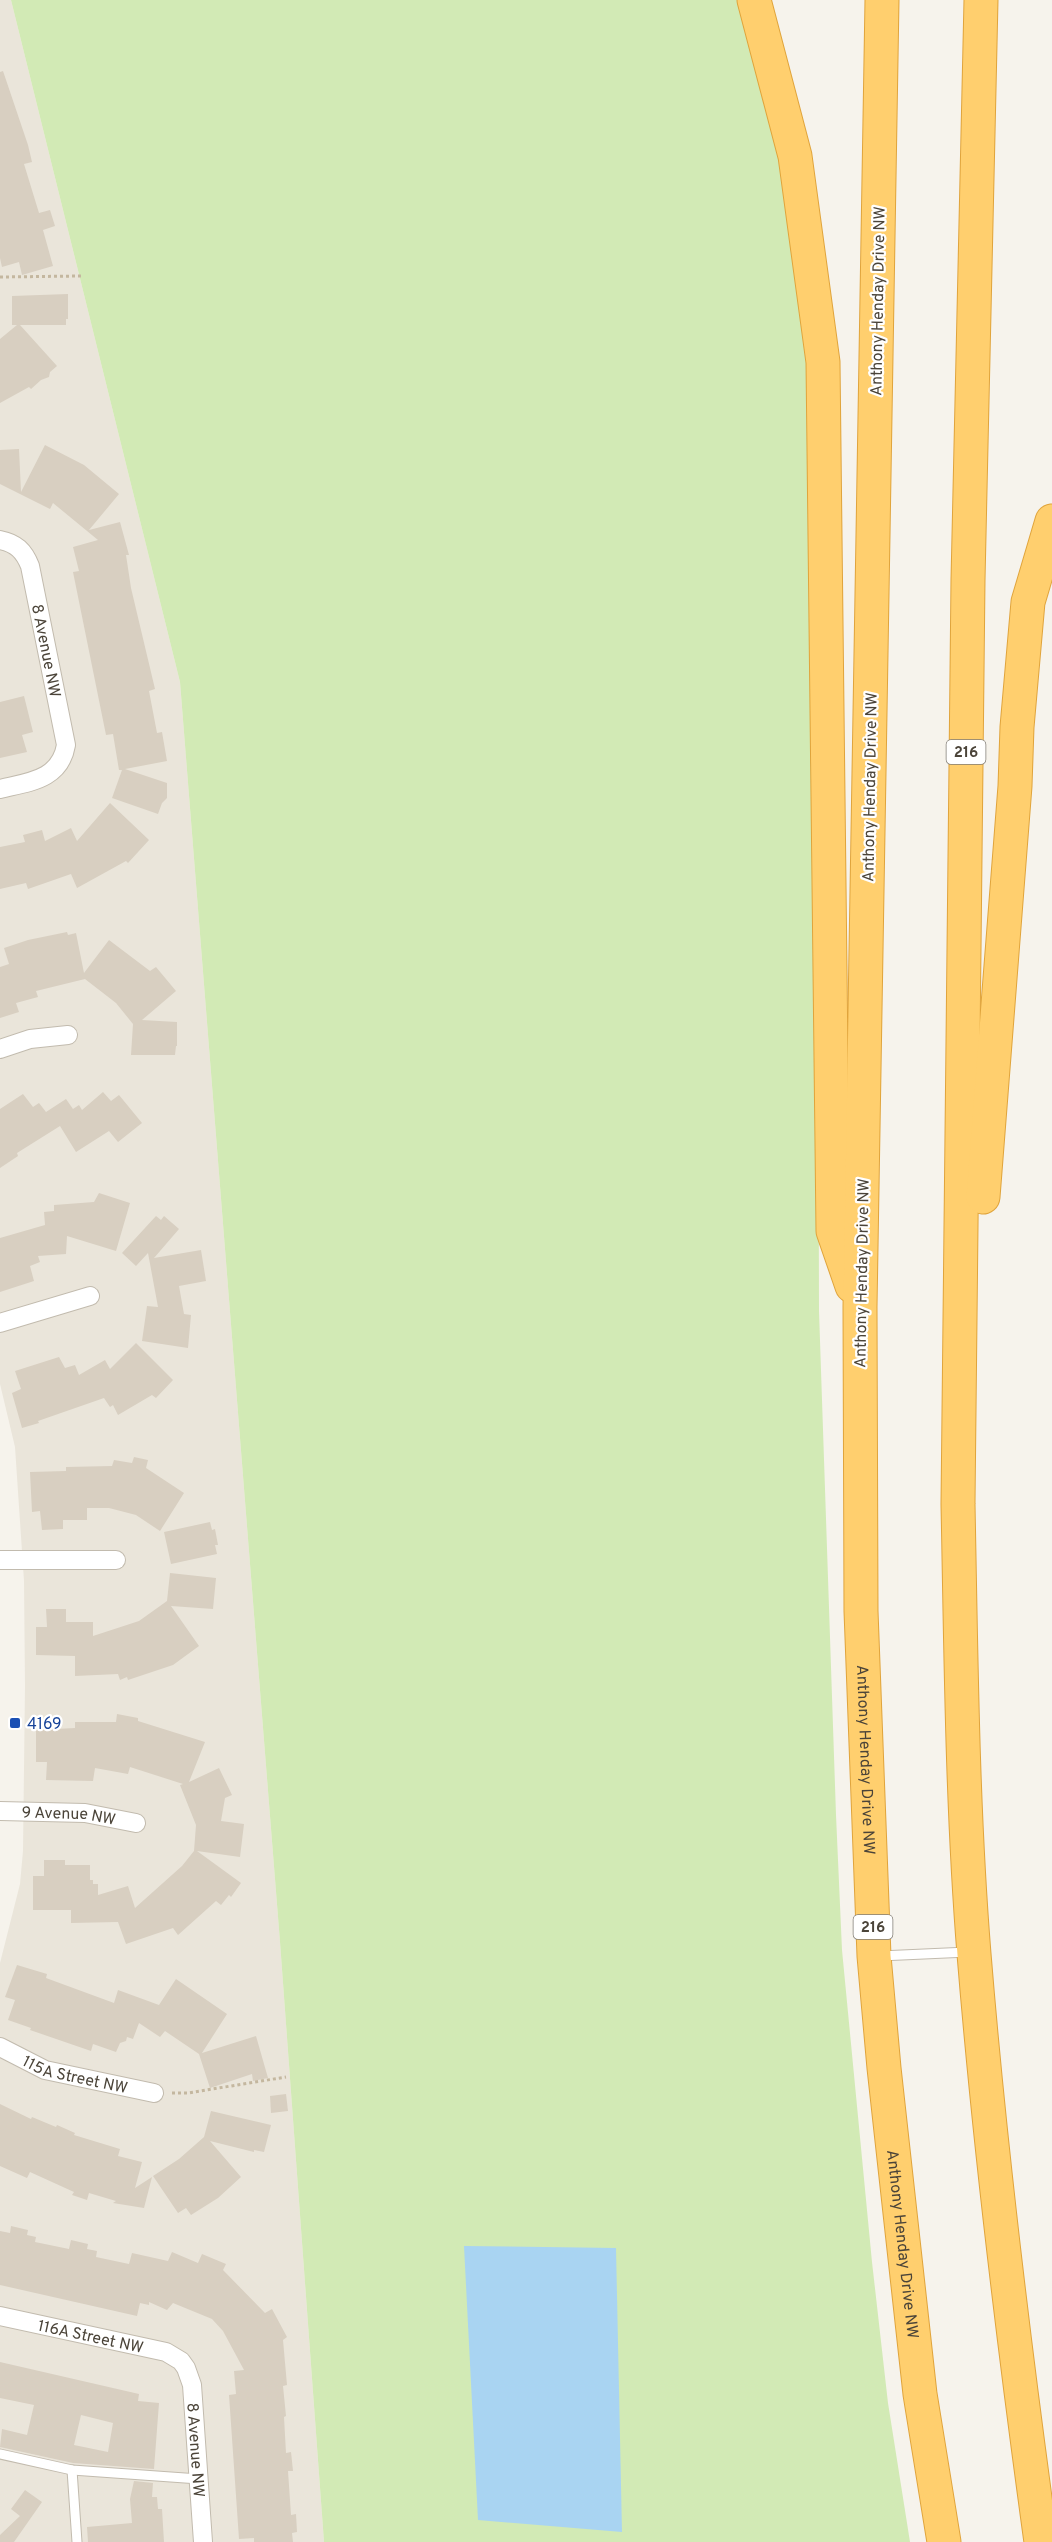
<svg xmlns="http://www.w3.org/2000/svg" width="1052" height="2542" font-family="Overpass,sans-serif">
<rect width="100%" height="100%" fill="#f6f3ec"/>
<polygon fill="#eae5da" points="0,0 11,0 180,682 280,1942 324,2542 0,2542 0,1963 20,1884 23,1851 25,1686 24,1581 15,1447 0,1384"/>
<polygon fill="#d2eab5" points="11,0 739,0 782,163 810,349 818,904 819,1311 836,1815 842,1950 872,2262 888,2403 910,2542 324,2542 280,1942 180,682"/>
<polygon fill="#a9d4f2" points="464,2246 616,2248 622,2532 478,2520"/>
<g fill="#d8cfc1" fill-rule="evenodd">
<polygon points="3,71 28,145 32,162 24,164 39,213 50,210 55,226 43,230 53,266 22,275 19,262 2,267 0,258 0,72"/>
<polygon points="68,294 68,319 66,319 66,325 20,325 57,366 50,372 49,377 41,380 31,389 29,387 0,403 0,339 17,325 12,325 12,296"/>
<polygon points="45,445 84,465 119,494 89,530 120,522 129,555 126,555 131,588 155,689 149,691 157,733 162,732 167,761 125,769 167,783 167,798 162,803 158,814 112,798 122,770 119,770 113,734 106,735 73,572 79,571 73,547 98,540 53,503 50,509 0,484 0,450 19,449 21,492"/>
<polygon points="24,696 33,732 22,735 27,752 0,758 0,702"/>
<polygon points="110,803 149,840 128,863 126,861 77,888 71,874 28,889 26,883 0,889 0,847 25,842 23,835 42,830 45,841 71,828 77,841"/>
<polygon points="67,932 68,935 76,933 84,973 109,940 150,971 156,967 176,991 142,1020 177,1022 177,1046 176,1046 175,1055 131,1055 133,1024 116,1003 85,979 36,991 38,997 16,1003 19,1012 0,1018 0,967 9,964 4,948 28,940"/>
<polygon points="103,1092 111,1101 119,1095 142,1123 118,1142 109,1131 76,1152 60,1126 17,1153 18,1156 0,1168 0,1109 23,1094 33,1107 39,1103 46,1112 66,1099 73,1109 79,1105 82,1110"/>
<polygon points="99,1193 130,1203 116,1251 67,1236 66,1254 38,1256 40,1262 30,1266 34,1281 0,1292 0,1238 45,1225 44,1212 54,1211 54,1205 94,1202"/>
<polygon points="156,1216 161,1220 164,1216 179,1229 154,1258 201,1250 206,1281 179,1286 184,1314 191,1315 188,1348 142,1341 147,1306 158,1307 148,1253 136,1266 122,1253"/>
<polygon points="136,1343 173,1380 156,1398 152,1395 118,1415 113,1405 110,1407 104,1398 38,1421 39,1423 22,1428 12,1393 21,1389 15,1371 59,1357 65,1368 75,1365 79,1375 105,1360 110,1369"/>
<polygon points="134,1457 148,1460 146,1468 184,1493 160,1531 136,1515 109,1508 87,1508 87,1520 63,1520 63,1529 42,1530 40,1511 32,1512 30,1472 66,1471 66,1467 112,1466 114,1460 132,1463"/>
<polygon points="210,1522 212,1530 215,1529 218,1545 215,1545 217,1554 171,1564 164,1532"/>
<polygon points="170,1573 216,1578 213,1609 171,1606 199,1646 173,1665 128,1680 127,1677 120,1680 118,1674 75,1676 75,1656 36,1655 36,1627 47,1627 46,1609 66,1609 66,1622 93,1622 93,1636 139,1621 167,1601"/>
<polygon points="117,1714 138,1718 138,1721 205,1742 189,1782 219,1768 232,1795 225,1798 221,1821 244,1824 240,1857 197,1851 241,1883 231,1897 229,1895 221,1905 216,1901 178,1935 173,1928 126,1944 118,1922 71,1923 71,1910 33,1910 33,1876 44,1876 44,1860 65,1860 65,1865 90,1865 90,1880 93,1880 93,1884 98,1884 98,1895 128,1886 135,1908 182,1866 194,1851 196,1825 180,1785 183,1784 130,1767 128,1774 95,1768 93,1781 46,1780 47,1762 36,1762 36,1730 75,1728 75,1722 116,1722"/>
<polygon points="17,1965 47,1974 46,1978 114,2003 118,1990 159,2005 176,1979 227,2014 202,2053 256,2036 268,2078 253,2081 252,2074 210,2088 199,2054 165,2031 160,2037 139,2023 133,2039 127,2037 126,2041 120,2043 116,2052 93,2044 91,2051 30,2030 31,2028 8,2020 15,2000 5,1997"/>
<polygon points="286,2094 288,2111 271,2113 270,2096"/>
<polygon points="0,2104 31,2119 32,2117 56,2127 57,2125 75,2133 74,2135 120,2149 118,2156 142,2162 135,2188 152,2177 144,2208 113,2203 116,2201 89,2193 87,2200 72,2195 74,2192 30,2172 27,2178 0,2166"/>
<polygon points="211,2111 271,2125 264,2152 254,2150 254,2152 210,2141 241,2177 218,2198 191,2215 186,2208 178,2213 153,2176 179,2159 204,2137"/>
<polygon points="11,2226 28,2230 27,2235 36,2237 35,2242 69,2249 71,2240 88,2244 87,2249 97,2251 96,2257 129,2264 132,2253 168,2261 172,2252 198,2263 202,2254 226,2264 223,2270 265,2313 272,2309 287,2337 283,2340 287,2385 283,2386 286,2416 284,2417 286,2453 291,2452 293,2471 288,2471 291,2515 296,2514 297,2532 292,2533 293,2542 254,2542 254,2538 239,2539 229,2395 236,2394 234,2371 244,2370 223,2331 212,2319 173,2303 167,2310 149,2302 149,2305 140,2303 137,2316 0,2285 0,2231 10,2233"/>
<path d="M0 2362 139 2394 138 2401 159 2403 154 2469 73 2463 0 2447 2 2429 27 2435 34 2405 0 2398ZM81 2415 113 2423 108 2452 74 2445Z"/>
<polygon points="134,2481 153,2483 152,2497 157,2497 158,2509 162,2509 164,2542 88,2542 87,2527 132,2523 130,2499"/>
<polygon points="25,2490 42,2502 14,2542 0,2542 0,2535 20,2516 11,2509"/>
</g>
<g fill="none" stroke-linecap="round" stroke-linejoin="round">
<g stroke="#c2bbae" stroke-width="11">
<g id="service">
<polyline points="880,1956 968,1952"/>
<polyline points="0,2454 72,2470 199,2479"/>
<polyline points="72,2470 77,2542"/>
</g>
</g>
<g stroke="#c2bbae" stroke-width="20">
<g id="minor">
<path id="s1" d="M0 540C16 543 24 551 30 566L66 745C60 780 29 782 0 789"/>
<polyline points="0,1049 30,1039 68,1035"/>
<polyline points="0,1323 90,1296"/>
<polyline points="0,1560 116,1560"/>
<path id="s2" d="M0 1811 85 1813 136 1823"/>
<path id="s3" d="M0 2047 45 2070 154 2093"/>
<path id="s4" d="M0 2316 166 2352 181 2361 186 2368 192 2385 203 2542"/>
</g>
</g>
<g stroke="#e0a43c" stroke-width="35">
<g id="motorway">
<polyline points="754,0 795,156 823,362 833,1231 852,1286"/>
<path id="s5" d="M882 0 860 1307 861 1611 874 1956 884 2068 920 2394 944 2542"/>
<path d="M981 0 968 580 958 1504C961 1653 962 1805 974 1954 990 2151 1014 2346 1041 2542"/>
<polyline points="983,1197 1015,786 1017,727 1028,602 1052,521"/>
</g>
</g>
<g stroke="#c4b79f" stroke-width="3" stroke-dasharray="3 3" stroke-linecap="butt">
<polyline points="0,277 81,276"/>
<polyline points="172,2093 188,2093 286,2077"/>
</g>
<use href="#service" stroke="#fff" stroke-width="9"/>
<use href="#minor" stroke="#fff" stroke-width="18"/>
<use href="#motorway" stroke="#ffcf6e" stroke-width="33"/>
</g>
<rect fill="#1a4fb4" stroke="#fff" stroke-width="2" x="9" y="1717" width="12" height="12" rx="3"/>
<g text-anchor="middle" stroke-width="4.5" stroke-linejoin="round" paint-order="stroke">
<g fill="#fff" stroke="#817c74" stroke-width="1.5">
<rect x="946.5" y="740" width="39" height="24" rx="4.5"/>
<rect x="853.5" y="1915" width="39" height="24" rx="4.5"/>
</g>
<g font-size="15" font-weight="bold" fill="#4b4439">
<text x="966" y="757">216</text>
<text x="873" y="1932">216</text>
</g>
<g font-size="16" fill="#4b4439" stroke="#fff">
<text transform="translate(877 301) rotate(-89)" y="6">Anthony Henday Drive NW</text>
<text dy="6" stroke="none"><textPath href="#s1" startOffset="128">8 Avenue NW</textPath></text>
<text transform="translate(869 787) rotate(-89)" y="6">Anthony Henday Drive NW</text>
<text transform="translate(861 1273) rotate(-89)" y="6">Anthony Henday Drive NW</text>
<text dy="6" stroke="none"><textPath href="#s5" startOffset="1760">Anthony Henday Drive NW</textPath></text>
<text dy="6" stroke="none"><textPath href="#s2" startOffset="69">9 Avenue NW</textPath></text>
<text dy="6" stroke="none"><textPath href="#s3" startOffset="81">115A Street NW</textPath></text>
<text dy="6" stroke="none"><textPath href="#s5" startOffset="2246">Anthony Henday Drive NW</textPath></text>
<text dy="6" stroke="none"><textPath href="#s4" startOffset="93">116A Street NW</textPath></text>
<text dy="6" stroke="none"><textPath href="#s4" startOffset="279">8 Avenue NW</textPath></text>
</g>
<g font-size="16" fill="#164399" stroke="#fff" text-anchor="start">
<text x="27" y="1729">4169</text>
</g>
</g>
</svg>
